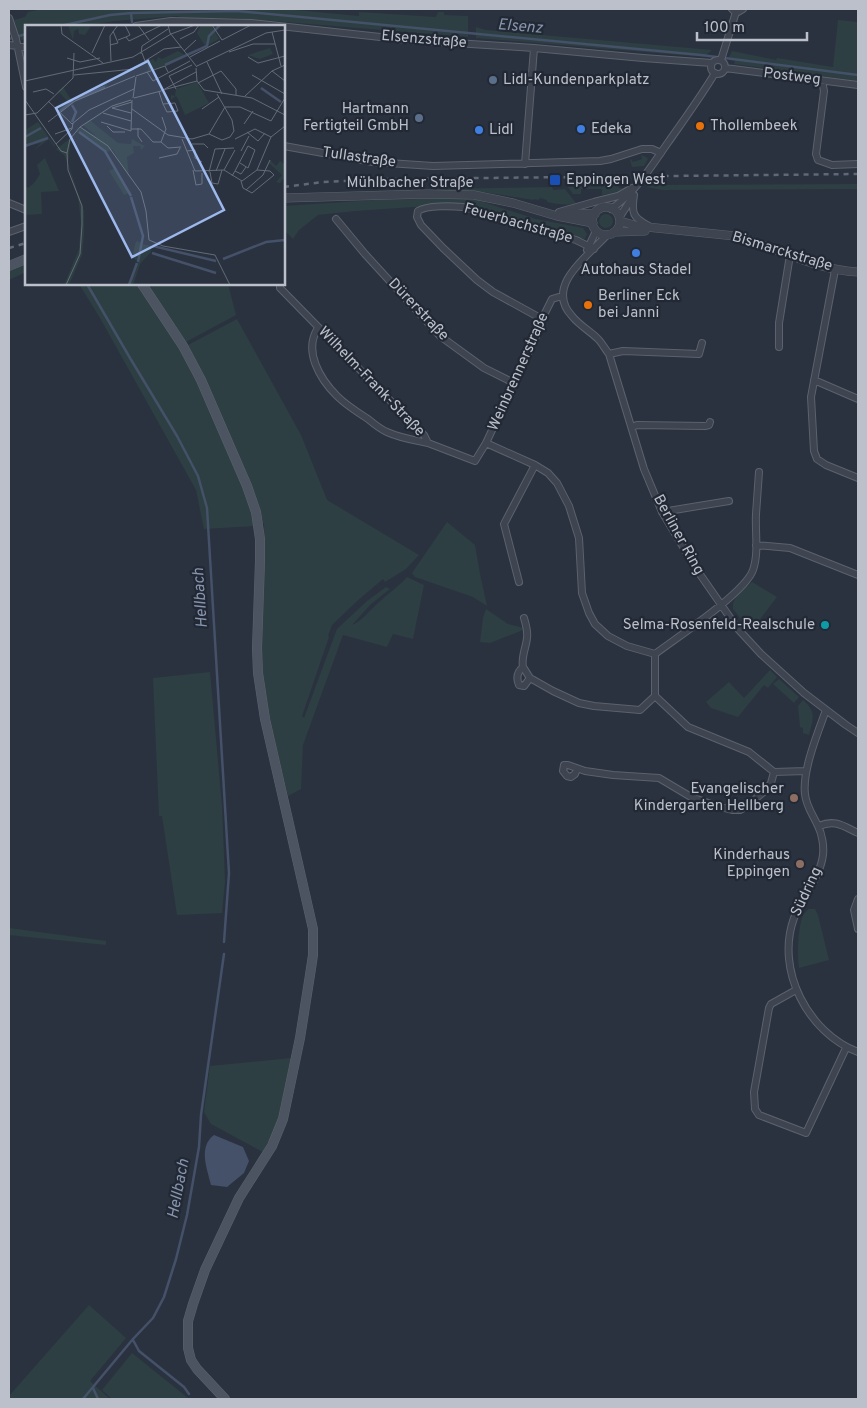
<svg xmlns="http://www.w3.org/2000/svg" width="867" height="1408" font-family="Overpass,sans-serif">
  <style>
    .green { fill: #2d3f42 }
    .water { fill: #445168 }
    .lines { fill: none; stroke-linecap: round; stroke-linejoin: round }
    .stream { stroke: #445168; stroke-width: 2.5 }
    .minor-casing { stroke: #5c626d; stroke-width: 8 }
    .tertiary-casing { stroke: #5c626d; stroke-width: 9 }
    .secondary-casing { stroke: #5c626d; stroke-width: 10 }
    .minor { stroke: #3e4450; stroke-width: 6 }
    .tertiary { stroke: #3e4450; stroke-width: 8 }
    .secondary { stroke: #4c5462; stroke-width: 9 }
    .rail { stroke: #606876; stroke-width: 2.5; stroke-dasharray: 5 5; stroke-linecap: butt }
    .service-dot { fill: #5c6f8a; stroke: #222935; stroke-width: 2 }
    .food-dot { fill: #e8710a; stroke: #222935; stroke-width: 2 }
    .shop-dot { fill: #3f7fe0; stroke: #222935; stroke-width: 2 }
    .transit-dot { fill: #1a4fb4; stroke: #222935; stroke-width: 2 }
    .culture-dot { fill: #0f9aa8; stroke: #222935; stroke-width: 2 }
    .education-dot { fill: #8d6e63; stroke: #222935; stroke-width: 2 }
    .labels { text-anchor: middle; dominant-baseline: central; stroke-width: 4.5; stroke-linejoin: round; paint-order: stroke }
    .street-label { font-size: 15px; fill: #bbc0ca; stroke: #222935 }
    .poi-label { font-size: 15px; fill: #bbc0ca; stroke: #222935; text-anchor: start }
    .water-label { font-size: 16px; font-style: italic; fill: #8695ad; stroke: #222935 }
    .inset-river { fill: none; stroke: #445168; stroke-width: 2.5 }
    .inset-road { fill: none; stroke: #646b77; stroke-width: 1 }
    .view { fill: #9db8ed; fill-opacity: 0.15; stroke: #9db8ed; stroke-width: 2.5 }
    .inset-edge { fill: none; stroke: #bbc0ca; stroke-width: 2.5 }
  </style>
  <rect width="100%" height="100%" fill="#2a3240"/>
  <path class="green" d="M43 9H285L359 16V12L436 17 438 12H444V15L468 16V37L235 18H184L177 16 115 21 80 26H26V39L21 40 14 20 25 17 28 12Z
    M838 20 858 22V81L734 64 735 61 728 59 732 51 776 60 777 58 833 67Z
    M476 27 486 30 712 50 704 57 478 38H476Z
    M641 155 646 157 648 159 644 166 632 167 630 160 631 159 633 162 642 159Z
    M858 184V189L662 190 647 187 648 185Z
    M618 186 619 188H621L622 189 616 192 602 195V189H581V194H573L568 187Z
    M552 187 553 190 565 189 576 203C565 206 557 204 547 202V200L540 198 539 200 534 199V200L483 192 437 190V189Z
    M457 198 477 200 536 219 583 228 587 234 585 239 578 238 509 217 457 204 355 211 318 215 299 230 293 239 284 230V206L375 200Z
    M599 221a7 7 0 1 1 14 0a7 7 0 1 1-14 0Z
    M26 262V272L9 280V270Z
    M79 284H138L209 390 188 345 237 319 301 435 327 500 419 555 406 569 385 582 383 579 356 602 332 625 328 636 329 637 302 716 304 718 337 629 367 601 386 587 390 589 371 604 352 625C362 621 369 611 377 604 387 594 397 588 407 577L424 585 413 639 393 634 387 647 343 635 303 745 301 789 288 796C278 752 263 707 262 661 260 615 265 569 264 523H255V526L204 529 196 490 100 318Z
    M147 284H228L236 315 186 342Z
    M447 522 475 545 480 574 487 606 473 597 415 577 412 573Z
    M752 582 777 597 751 631 733 609C731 598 744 589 752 582Z
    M486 609 508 624 524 628 523 630 490 643 480 642 483 618Z
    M770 670 777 677 768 688 764 685 738 717 711 708 706 702 729 682 744 698Z
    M210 672 222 806 225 881 222 913 177 915 162 816H159L153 678Z
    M779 679 799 697 794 703 773 684Z
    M803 700C817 712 813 719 809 735L803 733V728L800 727 798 706Z
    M809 909H815L818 915 829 960 799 968C797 955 798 927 803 915 804 914 808 909 809 909Z
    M9 928 106 941V945L9 935Z
    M292 1058 277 1125 263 1152 211 1124 204 1112 210 1066Z
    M89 1305 126 1338 90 1381 110 1399H9V1396Z
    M132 1353 188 1398 187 1399H112L102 1390Z"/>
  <path class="water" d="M214 1135 243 1147 249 1161 244 1173 227 1187 211 1185C207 1168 198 1147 214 1135Z"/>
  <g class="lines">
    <path class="stream" d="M131 13 132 22
      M60 26 110 15 131 13 237 11 701 55 858 75
      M9 39 26 34
      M87 284 130 358 177 436 198 476 207 508 229 873 224 942
      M133 1340 139 1351 184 1387 189 1394
      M93 1388 98 1399
      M83 1399 133 1339 153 1318 164 1297 176 1259 187 1215 199 1147 201 1115 224 954"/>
    <defs>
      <path id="minor" d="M732 9 734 11 738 12 743 9
        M9 18 16 39 26 87
        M136 26 171 21 251 23 408 40 534 48 643 58 712 63
        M9 45 26 47
        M711 67a7 7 0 1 1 14 0a7 7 0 1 1-14 0Z
        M721 60 736 12
        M725 68 858 85
        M822 81 824 91 816 154 818 160 832 165 858 164
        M284 146 373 162 433 166 600 161 611 159 642 149H652L661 153
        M525 164 534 48
        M634 195C631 213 633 218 649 226
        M9 203 26 210
        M611 209C636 192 650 168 667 144 683 121 700 98 715 73
        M559 212 594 202 618 196 632 188
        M619 218 632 198
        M336 219 365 254 440 336 484 368 514 383
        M9 232 26 226
        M607 235C588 256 544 286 572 316 579 325 590 331 598 339 602 343 605 349 609 354L644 469 662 512 697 570 738 629 761 654 804 693 846 725 858 733
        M587 250 596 231
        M835 270 811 397 814 451 817 459 826 465 858 478
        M280 284V288L424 435 428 443 475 461 486 443 539 330 542 319 552 299 562 296
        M542 319 493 292 477 280 443 248 421 225 417 217 418 211C427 205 452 206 463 207L576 240 594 249
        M318 328C303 351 320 379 337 396 346 405 357 412 368 419 374 424 380 429 387 432 400 438 414 440 428 443
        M779 347V323L790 255
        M609 354 623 351 699 354 702 343
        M814 380 858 399
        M632 427 637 425 705 426 709 425 710 422
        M486 443 535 465 548 473 557 483 569 506 579 538 582 593 589 613 595 624 608 636 627 646 655 654C676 638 745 593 753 570 759 553 755 532 756 514 757 500 758 486 759 472
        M662 512 729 501
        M756 545 790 548 858 575
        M519 582 504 524 535 465
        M655 654V696L688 727 749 752 774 772 806 771
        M523 667C521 657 526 648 527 638 528 631 526 625 524 618
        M530 678 524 686 519 685C516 678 517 672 523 667L530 678 553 691 579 703 594 706 640 710 655 696
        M826 710C818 732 802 771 805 794 806 806 813 815 818 826 822 834 824 846 823 855 820 878 802 897 794 918 775 970 808 1033 858 1052
        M577 769 575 774 571 777 567 776 563 771 564 765H568L585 771 613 775 659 778 691 797 717 806 732 810H740L748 805 766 790 771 783 774 772
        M819 826C835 819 843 826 858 833
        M858 899 854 910 858 929
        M796 990 771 1004 769 1008 754 1092 755 1109 759 1115 806 1133 846 1048"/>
      <path id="tertiary" d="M284 198 427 194 474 195 513 203 557 216 593 223
        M592 221a14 14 0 1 1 28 0a14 14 0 1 1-28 0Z
        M564 213 595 214
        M620 221 637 226 735 236C777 247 814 270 858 272
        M614 232 645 231"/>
      <path id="secondary" d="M9 266 26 259
        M142 284 183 346 201 380 247 486 256 512 260 539V561L257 648 258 673 265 719 313 929V955L310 975 300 1038 283 1119 272 1146 239 1198 205 1270 193 1304 188 1321V1348L191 1360 197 1369 225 1399"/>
    </defs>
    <use href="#minor" class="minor-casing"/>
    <use href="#tertiary" class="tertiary-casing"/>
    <use href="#secondary" class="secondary-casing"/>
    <use href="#minor" class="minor"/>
    <use href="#tertiary" class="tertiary"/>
    <use href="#secondary" class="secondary"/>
    <path class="rail" d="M284 187 323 182 388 179 858 174
      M9 248 26 243"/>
  </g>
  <g class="service-dot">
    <circle cx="493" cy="80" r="5"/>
    <circle cx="419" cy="118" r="5"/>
  </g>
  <g class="food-dot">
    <circle cx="700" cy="126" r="5"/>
    <circle cx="588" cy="305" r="5"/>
  </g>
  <g class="shop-dot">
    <circle cx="581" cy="129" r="5"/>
    <circle cx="479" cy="130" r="5"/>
    <circle cx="636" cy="253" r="5"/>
  </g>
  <rect class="transit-dot" x="549" y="174" width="12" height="12" rx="2.5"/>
  <circle class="culture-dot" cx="825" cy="625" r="5"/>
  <g class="education-dot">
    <circle cx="794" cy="798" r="5"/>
    <circle cx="800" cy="864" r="5"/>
  </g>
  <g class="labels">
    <g class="street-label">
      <text transform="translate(424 40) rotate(5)">Elsenzstraße</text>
      <text transform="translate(792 77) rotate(7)">Postweg</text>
      <text transform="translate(359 158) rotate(8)">Tullastraße</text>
      <text x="410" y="183">Mühlbacher Straße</text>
      <text transform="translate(518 224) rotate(16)">Feuerbachstraße</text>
      <text transform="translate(782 252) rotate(17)">Bismarckstraße</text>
      <text transform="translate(418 310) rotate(46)">Dürerstraße</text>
      <text transform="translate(519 372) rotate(-66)">Weinbrennerstraße</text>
      <text transform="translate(371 382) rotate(46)">Wilhelm-Frank-Straße</text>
      <text transform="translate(678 535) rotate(61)">Berliner Ring</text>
      <text transform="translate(807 892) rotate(-65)">Südring</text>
    </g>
    <g class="poi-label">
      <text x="503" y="80">Lidl-Kundenparkplatz</text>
      <text x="409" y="109" text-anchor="end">Hartmann<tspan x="409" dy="17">Fertigteil GmbH</tspan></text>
      <text x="710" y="126">Thollembeek</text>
      <text x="591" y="129">Edeka</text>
      <text x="489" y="130">Lidl</text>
      <text x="566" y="180">Eppingen West</text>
      <text x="636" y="270" text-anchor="middle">Autohaus Stadel</text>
      <text x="598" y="296">Berliner Eck<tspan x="598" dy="17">bei Janni</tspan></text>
      <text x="815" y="625" text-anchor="end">Selma-Rosenfeld-Realschule</text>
      <text x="784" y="789" text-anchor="end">Evangelischer<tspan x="784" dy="17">Kindergarten Hellberg</tspan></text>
      <text x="790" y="855" text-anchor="end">Kinderhaus<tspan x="790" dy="17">Eppingen</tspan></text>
    </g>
    <g class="water-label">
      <text transform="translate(520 27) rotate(5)">Elsenz</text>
      <text transform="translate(201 598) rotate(-94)">Hellbach</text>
      <text transform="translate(179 1189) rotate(-79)">Hellbach</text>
    </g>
  </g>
  <g transform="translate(25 25)">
    <rect width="260" height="260" fill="#2a3240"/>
    <path d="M43 0H65L66 1 60 10 54 9 53 4 49 6 48 15ZM176 0H186L194 14 164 30 161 29 180 21 172 8ZM245 23 248 29 235 34 223 30ZM153 26 160 30 141 40 111 50 123 45 122 36 128 34 131 37 133 32 137 34ZM172 57 184 78 160 90 153 74 151 71 146 75V70L150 71 151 64ZM82 59 83 62 34 84 42 76 33 66 38 62 47 76ZM105 76 90 80 66 96 93 118 106 119 107 114 120 121 116 125 115 121H108L109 128 102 132 104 152 87 124 81 128 52 107 46 112 55 103 71 111 58 100 90 79ZM13 97 30 121 29 122 24 114 8 126 16 118 0 121V105ZM46 113 43 138 59 186V209L57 230 44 260H39L54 224 56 197 53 172 40 131 31 124ZM20 133 34 166 16 167 17 189 0 190V160L3 163 10 157 15 149 12 140ZM245 135 251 141 255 136 260 139V152L255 158 251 157 257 150 244 138ZM90 143 104 168 99 170 84 146ZM111 216 117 218 115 224 118 219 126 221V227L115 239 108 260H102L113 237 107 232Z" fill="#2d3f42"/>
    <path class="inset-river" d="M140 40 182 21 184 11 195 0M236 63 256 77M51 74 80 62M47 80 51 87 47 97M35 86 48 76M54 107 80 126 106 171M0 112 16 103M0 121 23 113M106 172 118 211 113 237M128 221 191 236M127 228 191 248M198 234 241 217 260 215M104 260 112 238"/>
    <path class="inset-road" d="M36 0 37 9 78 38M100 0 105 10 101 12M113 0 124 15M143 0 145 8 172 42M187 0 197 15M247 7 256 41M155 14 169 7 174 0M93 15 101 12 104 16 137 0M197 15 226 0M85 20 93 18 88 6M159 26 171 15M204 27 228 19H250M67 28 80 0M117 28 120 36 139 24 156 22M116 29 117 21 143 4M165 32 195 16M223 32 233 38 260 31M42 33 55 37 75 33M86 36 85 11 93 0M182 37 197 69M172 41 241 8 260 5M171 43 172 56 179 65 227 73 260 90M247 46 260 56M122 47 128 56 165 36M49 50 109 44M227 50 260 69M111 51 140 41 143 47M0 56 108 32 146 9 170 0M173 58 196 46 211 64V70M151 64 144 51 167 40M138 65 172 56M8 67 21 64 29 69M134 67 138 79 150 78 153 86 142 87 138 79M220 71 247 46 260 40M108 73 111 52M109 73 136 66 171 47M0 75 36 126 42 128 45 114 55 102 83 121 116 167 121 186 124 215 138 221 190 230 205 260M23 76 47 99 64 85 109 64M200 82H215L246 96 260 73M87 83 107 77M87 83 106 88M107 84 143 110 167 114 184 109 200 82M177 84 194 72M78 88 106 96M0 90 12 88 48 53 49 28M23 97 50 76 110 51M76 97 106 106 107 75M219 99 228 86M82 101 88 107H100M55 102 87 81 106 75M113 103V111L117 117M106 104H116L128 117H136L141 104 137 92M222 107 233 116 240 108M30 109 47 103M184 109 197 115 205 112 209 106 207 95 192 69M157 114 170 146 199 145 217 156 232 145 246 112 260 101M210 114 230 104 246 112M136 117 143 123 156 122M31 119 47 104 48 98M167 119H179L183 123M162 126 170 125V133L177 137M216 126 224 111M134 133 152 129 155 123M168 145 171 160 177 159V148M199 145 210 125M191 146 200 124M210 146 223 121 230 125 223 143 215 138M184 147 190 124 209 123M185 147 187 158 193 159 197 145M207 151 210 146 216 149 221 142M216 156 218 163 227 168 249 150 245 146 232 145M221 165 238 150 245 135M41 260 55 229 57 200V181L43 145 42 128"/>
    <path class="view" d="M123 36 199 185 107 232 31 83Z"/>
    <rect width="260" height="260" class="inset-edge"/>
  </g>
  <rect width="867" height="1408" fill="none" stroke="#bbc0ca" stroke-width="20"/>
  <path d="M697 32v8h110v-8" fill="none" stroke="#bbc0ca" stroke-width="2.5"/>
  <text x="704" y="32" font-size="15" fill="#bbc0ca" stroke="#222935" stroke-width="4" paint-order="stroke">100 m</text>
</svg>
